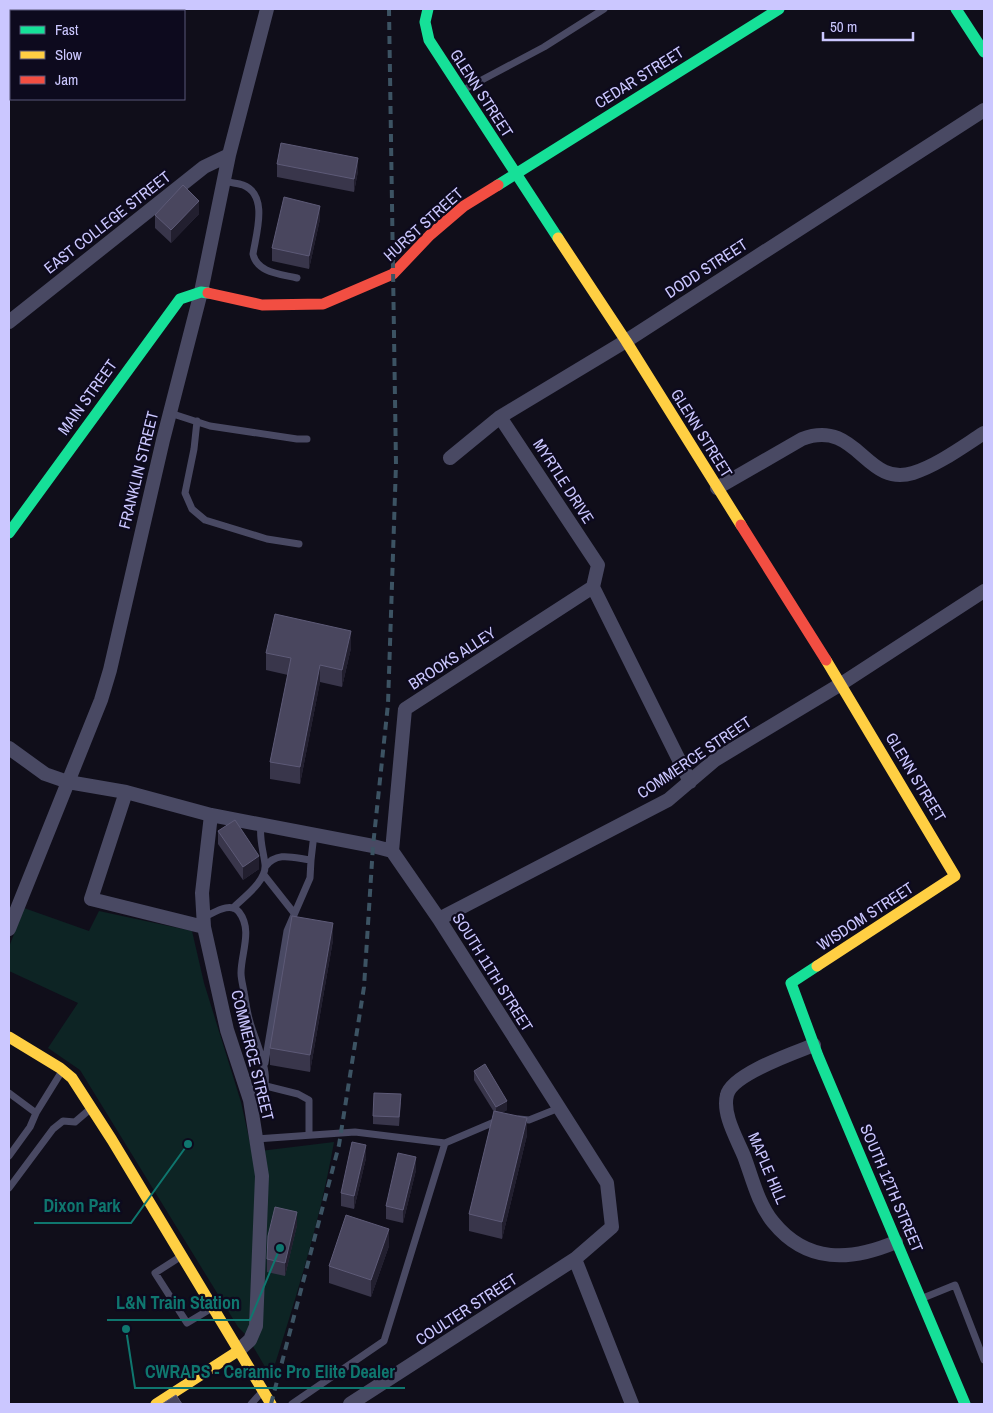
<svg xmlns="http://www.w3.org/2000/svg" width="993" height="1413" font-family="'Archivo Narrow',sans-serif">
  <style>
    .green { fill: #0d2424 }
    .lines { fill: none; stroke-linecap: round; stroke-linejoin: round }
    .lane { stroke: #494963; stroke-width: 7 }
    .street { stroke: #494963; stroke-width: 14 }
    .fast { stroke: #16e098; stroke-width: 11 }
    .slow { stroke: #ffcf43; stroke-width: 11 }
    .jam { stroke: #f24e42; stroke-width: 11 }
    .rail { stroke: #3c5363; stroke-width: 4; stroke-dasharray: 8 6; stroke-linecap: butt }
    .wall { fill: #39364b }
    .shaded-wall { fill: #221f2f }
    .building { fill: #49465e; stroke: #5d5a77 }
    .labels { text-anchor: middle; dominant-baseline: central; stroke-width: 4.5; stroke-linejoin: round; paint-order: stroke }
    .street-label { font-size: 16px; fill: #cbc7ff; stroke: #0d0a1e }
    .leader { fill: none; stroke: #0f766e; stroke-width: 2 }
    .callout-dot { fill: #0f766e; stroke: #0d0a1e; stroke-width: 2 }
    .callout-label { font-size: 18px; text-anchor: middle; font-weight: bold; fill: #0f766e; stroke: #0d0a1e; stroke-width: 4.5; stroke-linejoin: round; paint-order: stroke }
  </style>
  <rect width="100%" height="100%" fill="#100e1a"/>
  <path class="green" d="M24 908 89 931 99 911 192 931 204 983 241 1102 252 1152 334 1142C320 1222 295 1300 271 1377L247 1336 238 1327 80 1070 48 1048 78 1003 9 971V947Z"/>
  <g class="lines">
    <path class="lane" d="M9 56H11
      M463 90 544 47 604 9
      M224 181C230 183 238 183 243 185 269 195 256 234 253 254 257 273 281 274 297 278
      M170 413 210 426 297 439H307
      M197 421 194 449 185 493 192 509 205 520 267 539 299 544
      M266 866C277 851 294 858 311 860L314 834
      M264 875 294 913
      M233 908C244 897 267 881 265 864 263 849 259 839 261 824
      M204 917C214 913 230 901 239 912 253 930 241 953 241 973 241 979 243 986 244 992 246 1002 247 1013 250 1022 255 1042 282 1093 250 1100
      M265 1063 287 931 310 878 311 860
      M266 1086 298 1094 309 1100V1135
      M9 1093 36 1113 30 1127 9 1156
      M36 1113 62 1071
      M519 1119 529 1120 559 1108
      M256 1139 355 1132 445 1143
      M9 1188 53 1129 63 1121 75 1122 89 1110
      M180 1257 155 1273 187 1323 212 1308
      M923 1298 955 1285 984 1360
      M251 1404 261 1393
      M292 1404 384 1341 445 1143 499 1120"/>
    <path class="street" d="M9 322 204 167 229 155
      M450 458 500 417 626 341 984 110
      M717 488 802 439C858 418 865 488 913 473 938 465 962 447 984 433
      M593 587 690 782
      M9 748 45 774 68 782 126 792 211 815 373 846 392 851 439 919 607 1183 612 1227 575 1259 350 1404
      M126 792 91 899 204 927
      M211 815 202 893 204 927 227 1030 250 1100 262 1176 256 1326 250 1340 238 1351
      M392 851 405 709 593 587 598 565 500 417
      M439 919 668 800 715 760 841 684 984 591
      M9 929 101 700 110 670 163 440 201 292 229 155 267 9
      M814 1045C794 1053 732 1074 727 1095 722 1114 737 1139 744 1156 752 1177 758 1204 773 1222 807 1264 851 1261 896 1242
      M575 1259 632 1404"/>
    <path class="fast" d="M428 9 425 22 429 40 558 238
      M956 9 984 52
      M498 185 779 9
      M9 533 180 299 201 292 208 293
      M817 966 791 983 818 1056 965 1404"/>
    <path class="slow" d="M558 238 626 341 741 525
      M817 966 955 876 826 660
      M9 1037 60 1068 72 1078 112 1140 271 1404
      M156 1404 238 1351"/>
    <path class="jam" d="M208 293 262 305 323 304 393 274 430 235 464 206 498 185
      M741 525 826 660"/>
    <path class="rail" d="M271 1404 339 1145 364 987 373 846 388 704 396 464 389 9"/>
  </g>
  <path class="wall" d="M277 164 358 171 354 192 277 177Z
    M199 214 171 243 155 228V215Z
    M320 219 309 269 272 261V248Z
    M351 648 342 687 320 682 300 784 270 779V762L288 675 266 670V653Z
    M218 831 259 869 243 880 218 844Z
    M333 940 310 1072 270 1065V1048Z
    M474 1071 507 1110 501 1113 527 1135 502 1239 469 1231V1214L494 1112 474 1080Z
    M401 1102 399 1126 373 1124V1116Z
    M366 1158 354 1209 341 1206V1193Z
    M416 1170 403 1223 386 1219V1206Z
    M297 1225 285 1276 267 1272V1259Z
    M389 1246 371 1297 329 1283V1266Z"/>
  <path class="shaded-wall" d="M358 158V171L354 192V179Z
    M199 201V214L171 243V230Z
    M320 206V219L309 269V256Z
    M351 631V648L342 687V670Z
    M320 665V682L300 784V767Z
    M259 856V869L243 880V867Z
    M333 923V940L310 1072V1055Z
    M507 1101V1110L496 1116V1107Z
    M527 1118V1135L502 1239V1222Z
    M366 1145V1158L354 1209V1196Z
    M416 1157V1170L403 1223V1210Z
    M297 1212V1225L285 1276V1263Z
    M389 1229V1246L371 1297V1280Z"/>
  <path class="building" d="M281 143 358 158 354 179 277 164Z
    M183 185 199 201 171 230 155 215Z
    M284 197 320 206 309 256 272 248Z
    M275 614 351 631 342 670 320 665 300 767 270 762 291 658 266 653Z
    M235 820 259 856 243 867 218 831Z
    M292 916 333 923 310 1055 270 1048Z
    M485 1064 507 1101 496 1107 474 1071Z
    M374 1093 401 1094 399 1117 373 1116Z
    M494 1111 527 1118 502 1222 469 1214Z
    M352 1142 366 1145 354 1196 341 1193Z
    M398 1153 416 1157 403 1210 386 1206Z
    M275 1207 297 1212 285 1263 267 1259 268 1236Z
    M346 1215 389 1229 371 1280 329 1266Z
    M176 1395 182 1404H162Z"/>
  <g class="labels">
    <g class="street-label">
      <text transform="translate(639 77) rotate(-32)">CEDAR STREET</text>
      <text transform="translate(482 93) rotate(57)">GLENN STREET</text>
      <text transform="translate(107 222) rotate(-38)">EAST COLLEGE STREET</text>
      <text transform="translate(423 224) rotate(-42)">HURST STREET</text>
      <text transform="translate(706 268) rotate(-33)">DODD STREET</text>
      <text transform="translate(87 397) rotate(-54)">MAIN STREET</text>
      <text transform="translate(702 433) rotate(58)">GLENN STREET</text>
      <text transform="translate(138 470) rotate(-76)">FRANKLIN STREET</text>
      <text transform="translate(564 481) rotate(57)">MYRTLE DRIVE</text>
      <text transform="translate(452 658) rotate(-33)">BROOKS ALLEY</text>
      <text transform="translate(694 757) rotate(-34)">COMMERCE STREET</text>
      <text transform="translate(916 777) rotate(59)">GLENN STREET</text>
      <text transform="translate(865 916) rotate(-33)">WISDOM STREET</text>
      <text transform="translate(493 972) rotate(58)">SOUTH 11TH STREET</text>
      <text transform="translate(253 1055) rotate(76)">COMMERCE STREET</text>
      <text transform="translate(768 1168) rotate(67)">MAPLE HILL</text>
      <text transform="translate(892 1188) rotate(67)">SOUTH 12TH STREET</text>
      <text transform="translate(466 1309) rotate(-33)">COULTER STREET</text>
    </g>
  </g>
  <path class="leader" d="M188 1144L131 1223H34M280 1248L250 1320H107M126 1329L135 1388H405"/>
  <g class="callout-dot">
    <circle cx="188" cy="1144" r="5"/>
    <circle cx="280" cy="1248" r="5"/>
    <circle cx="126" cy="1329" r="5"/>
  </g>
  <g class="callout-label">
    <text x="82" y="1212">Dixon Park</text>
    <text x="178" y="1309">L&amp;N Train Station</text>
    <text x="270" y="1378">CWRAPS - Ceramic Pro Elite Dealer</text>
  </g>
  <rect width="993" height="1413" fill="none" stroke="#cbc7ff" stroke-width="20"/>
  <rect x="10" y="10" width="175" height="90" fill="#0d0a1e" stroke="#595678"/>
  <rect x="20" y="26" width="25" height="8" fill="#16e098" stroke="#595678"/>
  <text x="55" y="35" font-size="15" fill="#cbc7ff">Fast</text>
  <rect x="20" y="51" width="25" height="8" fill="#ffcf43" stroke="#595678"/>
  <text x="55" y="60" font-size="15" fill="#cbc7ff">Slow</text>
  <rect x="20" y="76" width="25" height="8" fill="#f24e42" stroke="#595678"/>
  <text x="55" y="85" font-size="15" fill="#cbc7ff">Jam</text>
  <path d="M823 32v8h90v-8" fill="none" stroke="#cbc7ff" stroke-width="2.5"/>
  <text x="830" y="32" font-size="15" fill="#cbc7ff" stroke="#0d0a1e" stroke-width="4" paint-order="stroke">50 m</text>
</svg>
